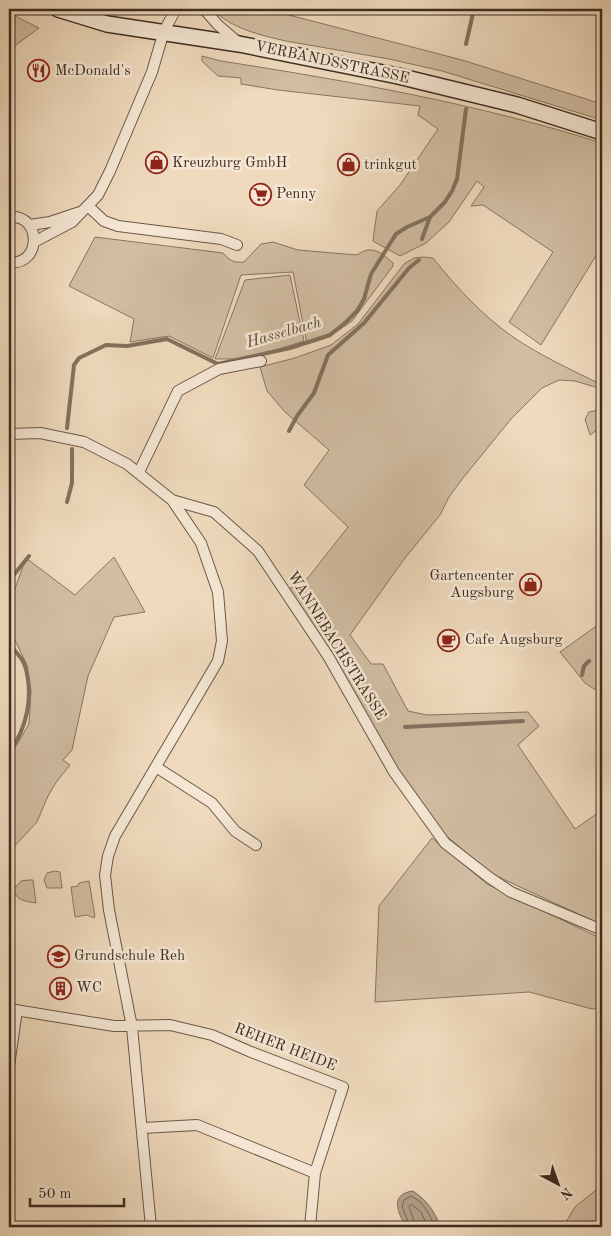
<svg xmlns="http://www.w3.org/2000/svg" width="611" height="1236" font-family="'Old Standard TT',serif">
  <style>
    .green { fill: #d1bda2; stroke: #877561 }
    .water { fill: #b29f88; stroke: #83715e }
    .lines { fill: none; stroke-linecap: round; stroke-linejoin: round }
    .shore { stroke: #786654; stroke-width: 1 }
    .stream { stroke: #83715e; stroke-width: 4 }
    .street-casing { stroke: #6a5847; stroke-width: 12 }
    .secondary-casing { stroke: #3d2d20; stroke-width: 18 }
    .street { stroke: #f5e7d4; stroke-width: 10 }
    .secondary { stroke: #f5e7d4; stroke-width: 15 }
    .labels { text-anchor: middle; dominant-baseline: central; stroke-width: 5; stroke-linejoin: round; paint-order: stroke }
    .street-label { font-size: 15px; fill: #3d2d20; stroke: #f5e7d4 }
    .poi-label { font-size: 15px; fill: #3d2d20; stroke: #f5e7d4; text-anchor: start }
    .water-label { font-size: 16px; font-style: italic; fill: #5a4a3a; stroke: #f5e7d4 }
  </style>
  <rect width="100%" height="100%" fill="#efdabd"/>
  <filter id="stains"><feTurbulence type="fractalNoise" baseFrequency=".004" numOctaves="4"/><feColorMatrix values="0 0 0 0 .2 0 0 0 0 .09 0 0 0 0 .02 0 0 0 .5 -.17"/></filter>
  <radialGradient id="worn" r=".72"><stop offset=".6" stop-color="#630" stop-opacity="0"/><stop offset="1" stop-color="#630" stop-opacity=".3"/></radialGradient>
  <path class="green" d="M213 9H266L462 60 602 104V120L442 71 389 59 286 41C261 35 231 29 213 9Z
    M9 13 39 28 9 50Z
    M202 56 221 61C350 81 478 104 602 143V246L541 345 509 322 553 252 483 205 471 206 484 187 477 181 449 222 426 243 400 256 373 241 377 211 400 185 438 129 418 115 420 106 278 90 241 84V78L218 76 202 61Z
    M95 237 223 253C230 261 234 263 244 262L261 244 273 242 298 250 357 255C372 244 382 253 393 263V266L352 321 329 337 307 344 293 272 241 275 213 358 169 336 130 342 134 319 69 286Z
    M423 257 433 258C456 287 483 316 513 337 541 356 572 370 602 385V389L575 381 559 380 542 388 511 419 463 478 449 497 440 515 405 558 350 635 371 664H383L408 711 427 715 528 712 539 726 518 745 575 829 602 810V925L492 874 438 829 396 771 287 590 307 579 348 527 304 485 329 450 285 412 267 391 260 367 295 358 331 345 358 324 404 264 414 258Z
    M290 275 304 341 272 351 238 359H215L245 280Z
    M599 410H602V426L590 435 585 419 589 412Z
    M114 557 145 612 114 617 88 676 72 750 63 760 70 765 57 781 48 796 37 822 9 852V758L29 724 31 691 27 665 13 636 9 605 26 558 75 595Z
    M602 622V694L585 683 560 652Z
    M432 838 487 884 602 939V1008L592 1009 529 992 375 1002 379 906Z
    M55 871 60 872 62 888H47L44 880 47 873Z
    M29 880H33L36 903C26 901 15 901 14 889L21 881Z
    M89 881 95 916 94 918 87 915 75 917 71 887 78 886 79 883Z
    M602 1185V1227H563L575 1207Z"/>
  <path class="water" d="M413 1191C429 1202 433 1210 441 1227H406C398 1213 389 1194 413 1191Z"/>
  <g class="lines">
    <path class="shore" d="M410 1227 402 1206 404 1200 411 1196C425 1203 429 1214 435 1227
      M416 1227 409 1207 411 1204 421 1212 428 1227"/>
    <path class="stream" d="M466 44 474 9
      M422 239 430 217
      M67 428 74 365 79 358 106 345 127 346 167 339 218 364 290 348 330 335 346 322 357 311 364 299 371 274 396 234 407 227 430 217 445 202 452 191 457 179 466 109
      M289 431 297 416 314 393 328 355 364 323 409 268 419 260
      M67 502 72 483V449
      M9 581 29 556
      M9 644C14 650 23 658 25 666 34 696 27 728 9 753
      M582 675 584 666 589 661
      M405 727 523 721"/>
    <defs>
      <path id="street" d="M204 9 218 25 239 43
        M88 206 104 221 118 226 221 239 237 245
        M9 217C43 214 41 267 9 262
        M30 225 50 222 80 212
        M34 242 72 222 98 195 110 171 152 72 164 31 176 9
        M9 434 40 433 84 442 127 464 172 500 214 512 258 551 328 656 394 772 445 843 490 878 511 892 602 930
        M139 472 178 391 219 369 261 361
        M156 767 212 803 235 831 256 845
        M9 1009 114 1026 170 1025 212 1035 251 1052 343 1087 315 1173 310 1227
        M9 1066 17 1010
        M143 1128 197 1125 315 1173
        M151 1227 132 1027 109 910 105 875 108 856 115 836 218 661 222 641 218 592 201 543 172 500"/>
      <path id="secondary" d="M58 9 107 24 239 44 398 76 517 105 602 132"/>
    </defs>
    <use href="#street" class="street-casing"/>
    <use href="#secondary" class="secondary-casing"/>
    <use href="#street" class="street"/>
    <use href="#secondary" class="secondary"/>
  </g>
  <defs>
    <symbol id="restaurant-ring" viewBox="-11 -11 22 22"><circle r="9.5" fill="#f5e7d4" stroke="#8f2418" stroke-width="1.5"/><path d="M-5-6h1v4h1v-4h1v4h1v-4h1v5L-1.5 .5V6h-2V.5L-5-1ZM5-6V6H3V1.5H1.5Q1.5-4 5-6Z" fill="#8f2418"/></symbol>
    <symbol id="shop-ring" viewBox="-11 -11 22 22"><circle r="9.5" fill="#f5e7d4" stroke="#8f2418" stroke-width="1.5"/><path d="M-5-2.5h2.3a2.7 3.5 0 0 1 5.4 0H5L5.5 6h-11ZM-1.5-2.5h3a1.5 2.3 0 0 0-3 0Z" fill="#8f2418"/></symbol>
    <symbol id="supermarket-ring" viewBox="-11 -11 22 22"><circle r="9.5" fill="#f5e7d4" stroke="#8f2418" stroke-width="1.5"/><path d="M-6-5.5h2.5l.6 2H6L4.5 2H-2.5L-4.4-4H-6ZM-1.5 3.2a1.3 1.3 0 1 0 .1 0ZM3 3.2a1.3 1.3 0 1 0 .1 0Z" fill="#8f2418"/></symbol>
    <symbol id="cafe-ring" viewBox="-11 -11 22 22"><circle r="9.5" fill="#f5e7d4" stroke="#8f2418" stroke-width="1.5"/><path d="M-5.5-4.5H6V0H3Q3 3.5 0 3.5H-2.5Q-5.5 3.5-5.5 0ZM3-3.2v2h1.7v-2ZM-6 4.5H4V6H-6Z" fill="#8f2418"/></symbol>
    <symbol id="school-ring" viewBox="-11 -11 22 22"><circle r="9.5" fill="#f5e7d4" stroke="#8f2418" stroke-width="1.5"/><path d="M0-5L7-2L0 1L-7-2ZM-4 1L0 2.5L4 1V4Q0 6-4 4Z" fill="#8f2418"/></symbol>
    <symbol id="building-ring" viewBox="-11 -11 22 22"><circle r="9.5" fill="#f5e7d4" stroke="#8f2418" stroke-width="1.5"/><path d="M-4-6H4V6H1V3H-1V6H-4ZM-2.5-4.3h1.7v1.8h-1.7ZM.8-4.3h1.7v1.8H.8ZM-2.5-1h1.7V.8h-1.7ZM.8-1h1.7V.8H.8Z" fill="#8f2418"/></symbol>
  </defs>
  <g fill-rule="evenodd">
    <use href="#restaurant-ring" x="26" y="58" width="25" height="25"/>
    <use href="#shop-ring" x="144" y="150" width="25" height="25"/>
    <use href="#shop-ring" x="336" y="152" width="25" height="25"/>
    <use href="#supermarket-ring" x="248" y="182" width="25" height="25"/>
    <use href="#shop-ring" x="518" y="572" width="25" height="25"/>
    <use href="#cafe-ring" x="436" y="628" width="25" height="25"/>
    <use href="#school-ring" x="46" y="944" width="25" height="25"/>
    <use href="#building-ring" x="48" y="976" width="25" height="25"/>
  </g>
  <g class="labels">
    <g class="street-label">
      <text transform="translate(332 63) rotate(12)">VERBANDSSTRASSE</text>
      <text transform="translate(336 646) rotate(58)">WANNEBACHSTRASSE</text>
      <text transform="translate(285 1048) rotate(21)">REHER HEIDE</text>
    </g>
    <g class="poi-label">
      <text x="55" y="71">McDonald's</text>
      <text x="172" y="163">Kreuzburg GmbH</text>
      <text x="364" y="165">trinkgut</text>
      <text x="276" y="194">Penny</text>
      <text x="514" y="576" text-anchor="end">Gartencenter<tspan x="514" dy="17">Augsburg</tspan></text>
      <text x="465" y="640">Cafe Augsburg</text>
      <text x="74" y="956">Grundschule Reh</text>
      <text x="76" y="988">WC</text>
    </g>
    <g class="water-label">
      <text transform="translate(284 333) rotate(-16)">Hasselbach</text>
    </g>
  </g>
  <rect width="611" height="1236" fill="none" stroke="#efdabd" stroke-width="30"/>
  <rect x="10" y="10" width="591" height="1216" fill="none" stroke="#3d2d20" stroke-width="2.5"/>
  <rect x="15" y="15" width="581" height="1206" fill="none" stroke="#3d2d20"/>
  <g transform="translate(558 1184) rotate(139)" stroke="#f5e7d4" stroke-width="4" paint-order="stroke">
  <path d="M0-4L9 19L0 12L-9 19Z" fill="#3d2d20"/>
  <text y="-8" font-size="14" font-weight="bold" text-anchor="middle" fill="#3d2d20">N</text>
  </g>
  <path d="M30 1198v8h94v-8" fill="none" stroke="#3d2d20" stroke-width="2.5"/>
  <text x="38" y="1198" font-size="15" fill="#3d2d20" stroke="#f5e7d4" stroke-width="4" paint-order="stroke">50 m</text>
  <rect width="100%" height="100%" filter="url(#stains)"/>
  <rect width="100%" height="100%" fill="url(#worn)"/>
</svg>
